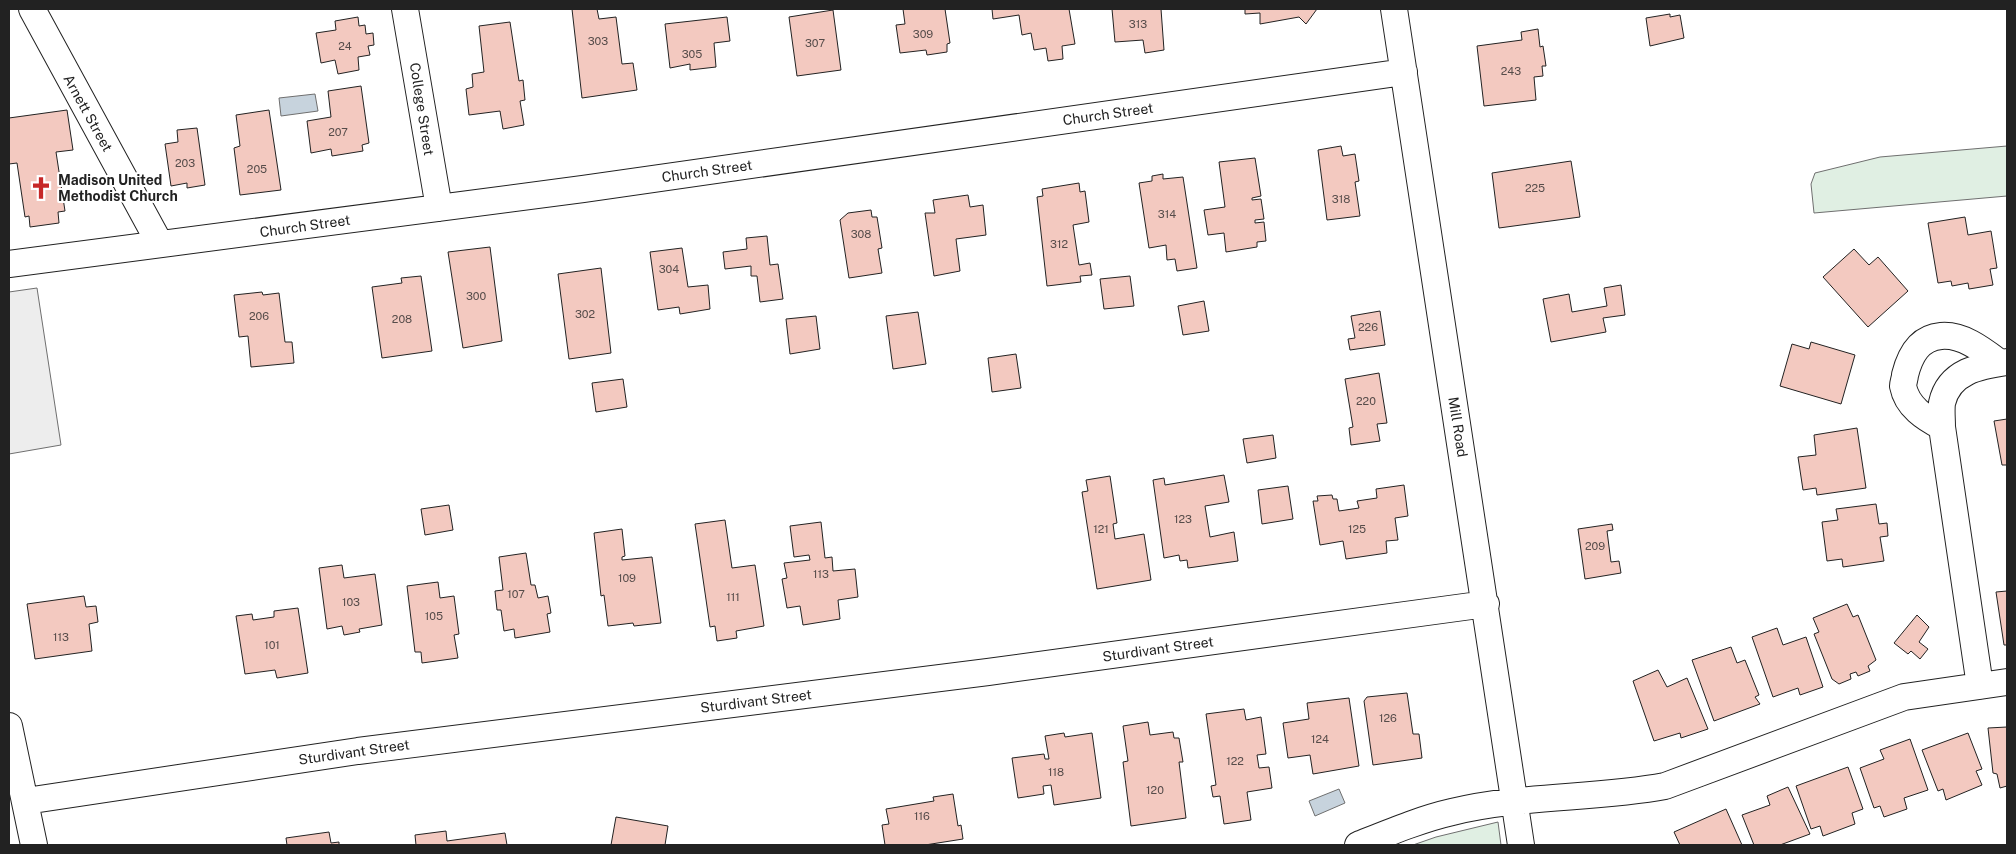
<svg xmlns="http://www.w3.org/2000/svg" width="2016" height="854" font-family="'Public Sans',sans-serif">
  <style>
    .green { fill: #e0efe3; stroke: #6f6f6f }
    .parking { fill: #ededed; stroke: #6f6f6f }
    .water { fill: #c7d3dd; stroke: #6f6f6f }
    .building { fill: #f3c9c0; stroke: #222 }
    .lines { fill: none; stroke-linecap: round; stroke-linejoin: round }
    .minor-casing { stroke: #222; stroke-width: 28 }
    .minor { stroke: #fff; stroke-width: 26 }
    .labels { text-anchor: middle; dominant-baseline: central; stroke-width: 4; stroke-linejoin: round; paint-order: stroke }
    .number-label { font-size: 11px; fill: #564c4a }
    .street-label { font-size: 14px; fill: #222; stroke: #fff }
    .poi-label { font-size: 14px; font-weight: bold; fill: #222; stroke: #fff; text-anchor: start }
  </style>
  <rect width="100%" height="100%" fill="#fff"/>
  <path class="green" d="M2007 146V196L1814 213 1811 184 1815 173 1880 157Z
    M1498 822 1501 845H1413L1436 837Z"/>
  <path class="parking" d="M37 288 61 445 9 454V292Z"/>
  <path class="water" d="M315 94 318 111 281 116 279 98Z
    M1339 789 1345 803 1315 816 1309 801Z"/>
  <path class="building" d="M572 9H597L599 19 616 17 622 64 633 63 637 90 582 98Z
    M903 9H945L950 43 947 44V52L927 55 926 50 900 53 896 25 905 24Z
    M992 9H1069L1075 44 1062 46 1063 59 1048 61 1046 48 1034 50 1031 33 1022 35 1019 15 993 19Z
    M1112 9H1161L1164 50 1145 53 1143 40 1115 42Z
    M1245 9H1317L1306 24 1299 17 1260 24V13L1245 14Z
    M833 10 841 70 797 76 789 17Z
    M1670 14V17L1680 15 1684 38 1650 46 1646 18Z
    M358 17 359 26 365 25 366 34 373 33 374 45 368 46 370 55 358 57 359 70 338 74 335 60 321 63 316 33 336 30 335 21Z
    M727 17 730 41 714 43 716 67 690 70V64L670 68 665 24Z
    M510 22 519 81 523 80 525 100 520 101 524 125 503 129 500 111 469 115 466 89 473 87 472 74 484 72 479 26Z
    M1538 29 1540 47 1543 46 1546 66H1542L1543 76 1534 77 1536 100 1484 106 1477 46 1522 40 1521 32Z
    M361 86 369 143 362 145 363 151 332 156 331 149 311 153 307 121 331 117 328 91Z
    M67 110 73 150 56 152 65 211 58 212 59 223 30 227 29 216 25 217 17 163 9 164V118Z
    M269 110 281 190 240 195 234 148 240 146 236 115Z
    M197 128 205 185 187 188V183L171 186 165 144 178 142 177 130Z
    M1341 146 1343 156 1355 154 1359 181 1355 182 1360 216 1327 220 1318 150Z
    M1255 158 1261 196 1252 198V200L1261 199 1264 219 1255 220V223L1264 222 1266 241 1257 242V247L1226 252 1224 233 1208 235 1204 210 1225 207 1219 162Z
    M1571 161 1580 217 1499 228 1492 173Z
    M1163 174V179L1183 177 1197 268 1177 271 1175 259 1167 260 1166 245 1149 248 1139 183 1152 181V176Z
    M1079 183 1080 192 1085 191 1089 222 1073 225 1079 265 1090 263 1092 275 1080 276 1081 282 1047 286 1037 197 1043 196 1042 189Z
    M968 195 970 207 983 205 986 235 956 239 960 271 934 276 925 213H935L933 200Z
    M871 210 872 217H877L882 248 878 249 882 273 849 278 840 220 848 213Z
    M1965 217 1968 235 1991 231 1997 268 1990 269 1993 285 1969 289 1968 283 1952 286 1951 281 1938 283 1928 223Z
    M767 236 770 265 778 264 783 299 760 302 757 276H751V266L725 269 723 252 747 249 746 238Z
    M490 247 502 341 463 348 448 252Z
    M682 248 688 287 708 285 710 309 680 314 679 307 658 310 650 252Z
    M1854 249 1869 265 1878 257 1908 291 1868 327 1823 277Z
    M601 268 611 353 569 359 558 274Z
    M421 276 432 351 382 358 372 287 402 283 401 278Z
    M1130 276 1134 306 1104 309 1100 279Z
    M1621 285 1625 315 1603 318 1606 332 1551 342 1543 299 1569 294 1572 312 1607 306 1604 288Z
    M262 292 263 295 279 293 285 342H292L294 363 251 367 248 336 239 337 234 295Z
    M1204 301 1209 331 1183 335 1178 306Z
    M1380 311 1385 345 1350 350 1348 339 1355 338 1351 316Z
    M918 312 926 364 893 369 886 316Z
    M816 316 820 349 790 354 786 319Z
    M1811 342 1855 355 1841 404 1780 386 1792 344 1809 349Z
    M1016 354 1021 388 992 392 988 358Z
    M1379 373 1387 423 1377 424 1380 441 1351 445 1349 428 1353 427 1345 379Z
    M623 379 627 407 596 412 592 383Z
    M2007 419V465H2002L1994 421Z
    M1857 428 1866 488 1817 495 1816 488 1803 490 1798 457 1816 455 1814 435Z
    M1273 435 1276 458 1247 463 1243 439Z
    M1224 475 1229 502 1205 506 1210 537 1234 532 1238 561 1188 568 1187 560 1180 561 1179 555 1164 558 1153 480 1164 478 1165 485Z
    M1110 476 1117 523 1113 524 1115 539 1144 534 1151 580 1097 589 1082 492 1088 491 1086 480Z
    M1404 485 1408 516 1395 518 1398 540 1386 541 1387 553 1346 559 1343 541 1320 545 1313 501H1318L1317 496 1332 495 1333 499H1337L1339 511 1359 508 1357 501 1377 498 1376 489Z
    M1288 486 1293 519 1262 524 1258 490Z
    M1876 504 1879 524 1887 523 1888 536 1880 537 1884 561 1843 567 1842 559 1827 561 1822 522 1838 520 1836 509Z
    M449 505 453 530 425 535 421 509Z
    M725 520 732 568 755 565 764 626 736 631 737 638 717 641 715 626 710 627 695 524Z
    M821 522 825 558 832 557 833 571 855 569 858 597 838 600 840 619 803 625 800 606 787 608 782 579 787 578 784 563 810 560 809 555 794 557 790 526Z
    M1612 524 1613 530 1607 531 1611 562 1619 561 1621 573 1585 579 1578 529Z
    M622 529 625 556 622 557V560L652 557 661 623 634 626 633 623 608 626 604 595 601 596 594 533Z
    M526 553 531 585H535L538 598 548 596 551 613 547 614 550 632 515 638 514 629 504 631 501 610H497L495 591 503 590 499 557Z
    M342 565 344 578 375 574 382 625 359 629 360 632 344 635 342 626 327 629 319 568Z
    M438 582 440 598 454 596 459 634 454 635 458 658 422 663 421 652H415L407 586Z
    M2007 591V645H2004L1996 592Z
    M84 596 86 607 96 606 98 622 89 624 92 651 35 659 27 604Z
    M1847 604 1853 617 1858 615 1876 660 1868 666 1870 671 1858 676 1856 672 1850 674 1851 679 1839 684 1832 679 1814 634 1819 632 1813 618Z
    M298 608 308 673 277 678 275 670 245 674 236 616 252 614 253 620 274 617V611Z
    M1917 615 1929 627 1919 642 1928 649 1920 659 1911 651 1908 654 1894 643Z
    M1777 628 1783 645 1806 637 1823 687 1800 695 1798 688 1773 697 1752 637Z
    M1731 647 1737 663 1745 660 1759 695 1755 697 1760 704 1714 721 1692 660Z
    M1658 670 1667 687 1687 678 1708 729 1681 738 1680 733 1654 741 1633 681Z
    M1407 693 1413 734H1419L1422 758 1373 765 1364 701 1367 697Z
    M1349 698 1359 766 1313 774 1310 755 1288 758 1283 723 1309 719 1307 703Z
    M1244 709 1246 720 1261 717 1266 754 1257 755 1259 768 1269 767 1272 788 1247 792 1251 820 1224 824 1220 796 1213 797 1211 786 1216 785 1206 714Z
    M1148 722 1150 735 1173 732 1174 738H1179L1183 762H1179L1186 818 1131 826 1123 762 1128 761 1123 726Z
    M2007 727V786L2000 788 1997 774 1993 773 1988 728Z
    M1064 733 1065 737 1092 733 1101 798 1054 805 1051 785 1043 786 1044 794 1018 798 1012 758 1044 754 1045 759H1049L1045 736Z
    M1968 733 1982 769 1976 771 1982 785 1946 800 1943 789 1938 791 1922 750Z
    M1910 739 1928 790 1904 798 1907 809 1884 817 1880 806 1874 808 1860 768 1884 759 1880 750Z
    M1848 767 1863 809 1852 813 1855 824 1823 836 1820 826 1811 829 1796 786Z
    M1788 787 1810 834 1780 845H1754L1742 815 1770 805 1767 796Z
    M953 794 958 826 961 825 963 839 925 845H885L882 825 889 824 886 809 934 801 933 797Z
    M1726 809 1742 845H1680L1674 832Z
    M616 817 668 826 665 845H611Z
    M446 831 447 841 505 833 507 845H416L415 835Z
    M329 832 331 843 339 842V845H287L286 838Z"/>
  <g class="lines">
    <defs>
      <path id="minor" d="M32 9 160 244
        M405 9 439 208
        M1394 9 1521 845
        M9 264 583 189 1404 72
        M1942 427C1925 418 1907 407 1903 386 1903 383 1905 378 1905 375 1910 355 1919 338 1941 336 1963 334 1984 351 2000 363
        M1980 686 1942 427C1942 419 1941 410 1942 403 1949 371 1980 366 2007 362
        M9 726 34 845
        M26 801 358 751 988 672 1486 604
        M1358 845C1388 833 1421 819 1452 812 1522 795 1595 799 1665 786L1904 697 2007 682"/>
    </defs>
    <use href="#minor" class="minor-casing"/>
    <use href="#minor" class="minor"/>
  </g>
  <defs>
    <symbol id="church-bare" viewBox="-9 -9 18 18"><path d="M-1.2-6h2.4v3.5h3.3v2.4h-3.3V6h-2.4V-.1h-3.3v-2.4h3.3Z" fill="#c62828" stroke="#fff" stroke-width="2.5" paint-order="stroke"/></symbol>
  </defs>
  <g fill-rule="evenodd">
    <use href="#church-bare" x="25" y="172" width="32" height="32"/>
  </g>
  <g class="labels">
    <g class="number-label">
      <text x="1138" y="24">313</text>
      <text x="923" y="34">309</text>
      <text x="598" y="41">303</text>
      <text x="815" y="43">307</text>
      <text x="345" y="46">24</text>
      <text x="692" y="54">305</text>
      <text x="1511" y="71">243</text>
      <text x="338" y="132">207</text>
      <text x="185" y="163">203</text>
      <text x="257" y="169">205</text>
      <text x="1535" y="188">225</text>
      <text x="1341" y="199">318</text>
      <text x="1167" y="214">314</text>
      <text x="861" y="234">308</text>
      <text x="1059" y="244">312</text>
      <text x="669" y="269">304</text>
      <text x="476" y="296">300</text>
      <text x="585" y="314">302</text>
      <text x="259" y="316">206</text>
      <text x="402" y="319">208</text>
      <text x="1368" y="327">226</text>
      <text x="1366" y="401">220</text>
      <text x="1183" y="519">123</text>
      <text x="1101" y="529">121</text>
      <text x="1357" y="529">125</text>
      <text x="1595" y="546">209</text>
      <text x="821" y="574">113</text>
      <text x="627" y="578">109</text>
      <text x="516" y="594">107</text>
      <text x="733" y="597">111</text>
      <text x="351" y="602">103</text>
      <text x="434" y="616">105</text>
      <text x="61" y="637">113</text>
      <text x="272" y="645">101</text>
      <text x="1388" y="718">126</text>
      <text x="1320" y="739">124</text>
      <text x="1235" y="761">122</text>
      <text x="1056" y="772">118</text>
      <text x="1155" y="790">120</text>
      <text x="922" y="816">116</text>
    </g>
    <g class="street-label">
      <text transform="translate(422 109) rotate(81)">College Street</text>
      <text transform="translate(88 113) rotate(61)">Arnett Street</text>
      <text transform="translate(1108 114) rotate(-8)">Church Street</text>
      <text transform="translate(707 171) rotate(-8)">Church Street</text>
      <text transform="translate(305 226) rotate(-8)">Church Street</text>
      <text transform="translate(1458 427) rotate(81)">Mill Road</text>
      <text transform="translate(1158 649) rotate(-8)">Sturdivant Street</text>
      <text transform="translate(756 701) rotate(-7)">Sturdivant Street</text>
      <text transform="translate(354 752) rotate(-8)">Sturdivant Street</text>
    </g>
    <g class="poi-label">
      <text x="58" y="180">Madison United<tspan x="58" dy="16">Methodist Church</tspan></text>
    </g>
  </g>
  <rect width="2016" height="854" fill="none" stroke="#222222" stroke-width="20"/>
</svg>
